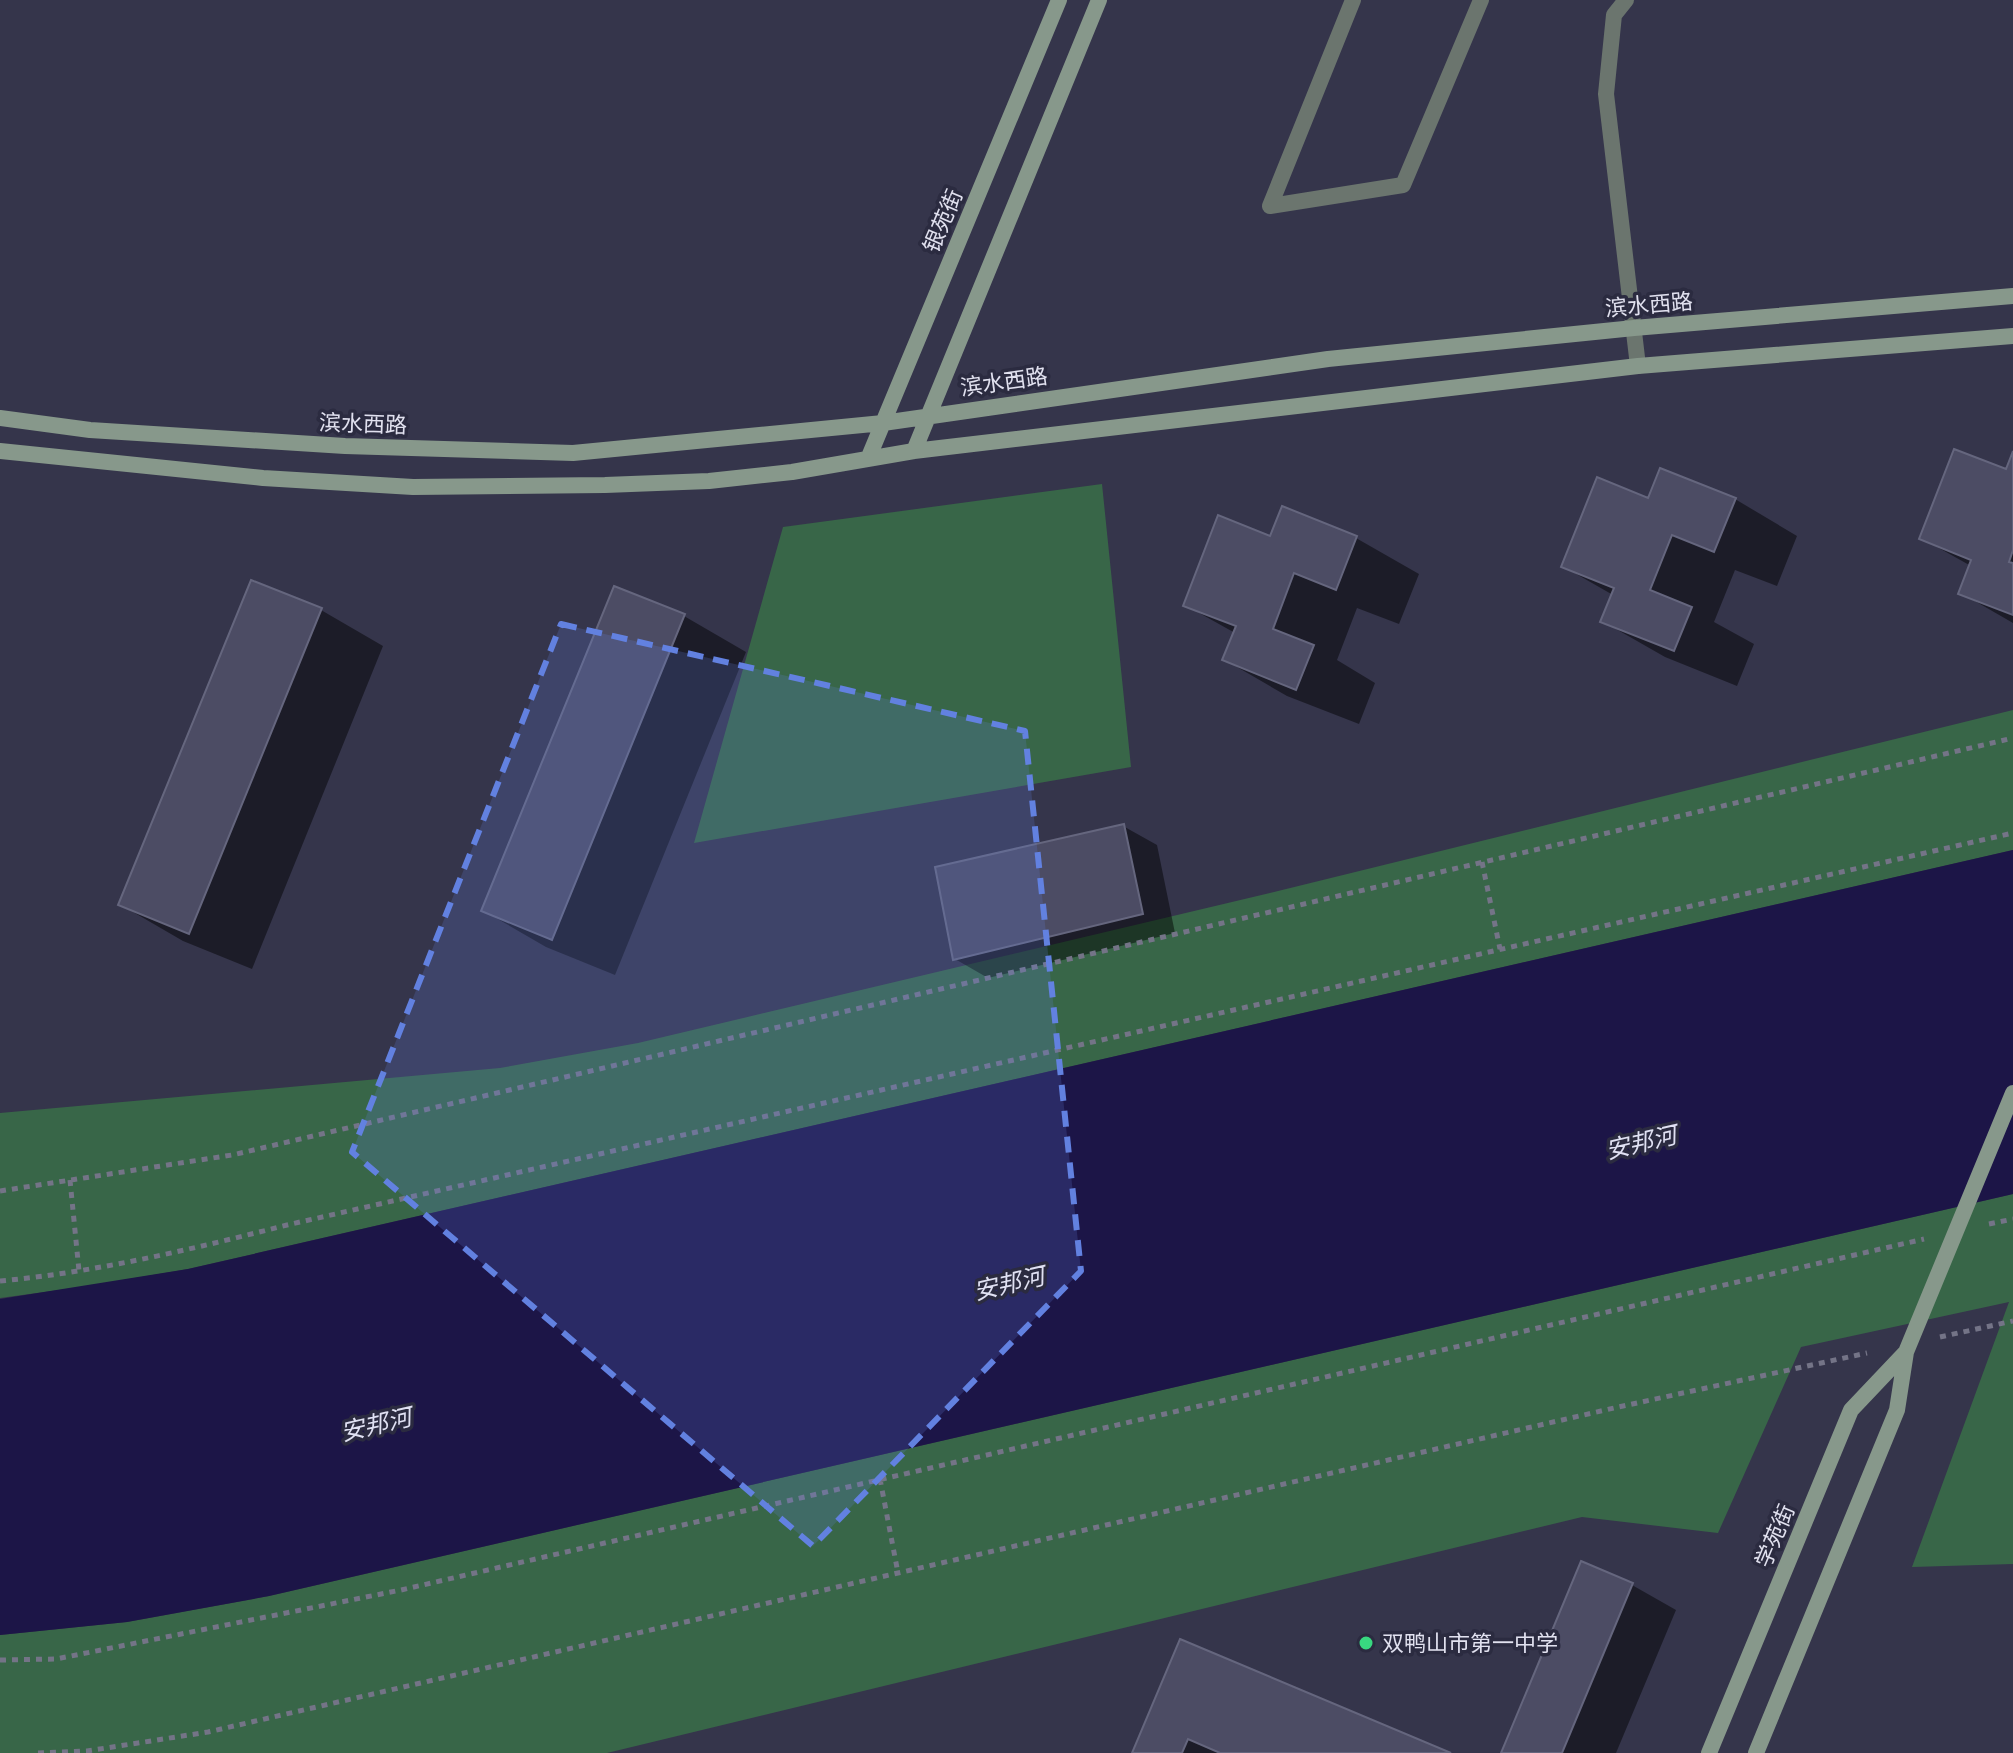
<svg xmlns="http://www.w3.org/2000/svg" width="2013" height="1753" font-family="'Fira Sans','Noto Sans SC',sans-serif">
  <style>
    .green { fill: #386648 }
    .water { fill: #1c1547 }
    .shadow { fill: #0007 }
    .building { fill: #4c4c64; stroke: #65667e; stroke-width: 2 }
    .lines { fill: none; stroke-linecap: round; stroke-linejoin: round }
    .path { stroke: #747487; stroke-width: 5; stroke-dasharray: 6 6; stroke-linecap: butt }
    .street { stroke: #6b756e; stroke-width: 16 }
    .secondary { stroke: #87988b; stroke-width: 16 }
    .marked { fill: #6281e0; fill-opacity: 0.2; stroke: #6281e0; stroke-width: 6; stroke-dasharray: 16 10; stroke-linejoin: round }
    .poi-dot { fill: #38d880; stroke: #2b2b40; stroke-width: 3 }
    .labels { text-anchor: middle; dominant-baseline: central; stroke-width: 7; stroke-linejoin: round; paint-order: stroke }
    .street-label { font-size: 22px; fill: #e1e1ef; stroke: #2b2b40 }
    .poi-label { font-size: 22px; fill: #e1e1ef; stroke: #2b2b40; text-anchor: start }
    .water-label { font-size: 24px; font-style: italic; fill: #e0e1f3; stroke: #2b2b40 }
  </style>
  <rect width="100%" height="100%" fill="#35354b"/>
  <path class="green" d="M1102 484 1131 767 694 843 783 527Z
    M2013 710V850L188 1269 89 1286 0 1298V1113L500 1068 638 1043 1274 892Z
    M2013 1194V1564L1912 1567 2009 1302 1801 1347 1718 1533 1582 1517 607 1753H0V1635L127 1622 269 1596Z"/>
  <path class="water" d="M2013 850V1194L269 1596 127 1622 0 1635V1299L188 1269Z"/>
  <path class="shadow" d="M2013 456V623L1961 593 1971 566 1921 538 2007 471Z
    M1735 499 1797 536 1777 586 1735 570 1714 622 1754 644 1737 686 1665 657 1602 621 1613 595 1564 567 1649 500Z
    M1283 509 1356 538 1419 574 1399 624 1357 608 1337 660 1375 683 1359 724 1287 696 1225 660 1235 633 1185 605 1271 538Z
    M321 610 383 646 252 969 183 941 121 905Z
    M684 616 746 652 615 975 546 947 484 911Z
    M1123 826 1157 845 1175 933 988 978 955 959Z
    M1632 1585 1676 1610 1616 1753H1503Z
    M1181 1642 1446 1753H1134Z"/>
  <path class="building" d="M1954 449 2006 469 2013 451V550L2009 562 2013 563V615L1958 594 1971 560 1919 539Z
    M1660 468 1736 498 1714 552 1672 535 1650 590 1692 607 1674 651 1600 622 1614 588 1561 567 1597 477 1648 498Z
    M1282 506 1357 536 1336 590 1294 573 1273 629 1314 645 1296 690 1222 660 1236 626 1183 606 1218 515 1270 536Z
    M251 580 322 608 189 934 118 905Z
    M614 586 685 614 552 940 481 911Z
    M1124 824 1143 914 953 960 935 867Z
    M1581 1561 1633 1583 1562 1753H1501Z
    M1180 1639 1451 1753H1220L1188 1739 1182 1753H1132Z"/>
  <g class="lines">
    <path class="path" d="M1482 862 1500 949
      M70 1180 79 1271
      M0 1191 232 1155 2013 738
      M1989 1224 2013 1219
      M0 1281C97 1272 193 1249 287 1225L2013 833
      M1940 1337 2013 1321
      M880 1479 898 1573
      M0 1660 56 1659 401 1590 1924 1239
      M38 1753 87 1751 208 1732 1614 1408 1867 1353"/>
    <path class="street" d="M1626 0 1614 15 1606 94 1638 366
      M1270 206 1403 185 1481 0
      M1270 206 1353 0"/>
    <path class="secondary" d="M0 418 90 430 345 446 573 453 883 423 1328 359 1634 328 2013 296
      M0 451 263 478 413 487 605 485 709 481 792 472 914 451 1638 366 2013 336
      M914 451 1099 0
      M868 459 1059 0
      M1709 1753 1851 1410 1906 1352
      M1756 1753 1897 1410 1906 1352 2013 1093"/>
  </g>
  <path class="marked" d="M561 624 1025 731 1081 1271 813 1546 352 1152Z"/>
  <circle class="poi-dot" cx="1366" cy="1643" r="8"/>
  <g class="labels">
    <g class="street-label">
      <text transform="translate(943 221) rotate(-67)">银苑街</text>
      <text transform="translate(1649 305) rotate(-5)">滨水西路</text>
      <text transform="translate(1004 382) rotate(-8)">滨水西路</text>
      <text transform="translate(363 424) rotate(2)">滨水西路</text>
      <text transform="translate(1775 1536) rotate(-67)">学苑街</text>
    </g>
    <g class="poi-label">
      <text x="1382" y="1643">双鸭山市第一中学</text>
    </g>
    <g class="water-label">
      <text transform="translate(1641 1143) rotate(-13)">安邦河</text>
      <text transform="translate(1009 1284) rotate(-13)">安邦河</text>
      <text transform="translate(376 1425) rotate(-13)">安邦河</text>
    </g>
  </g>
</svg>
